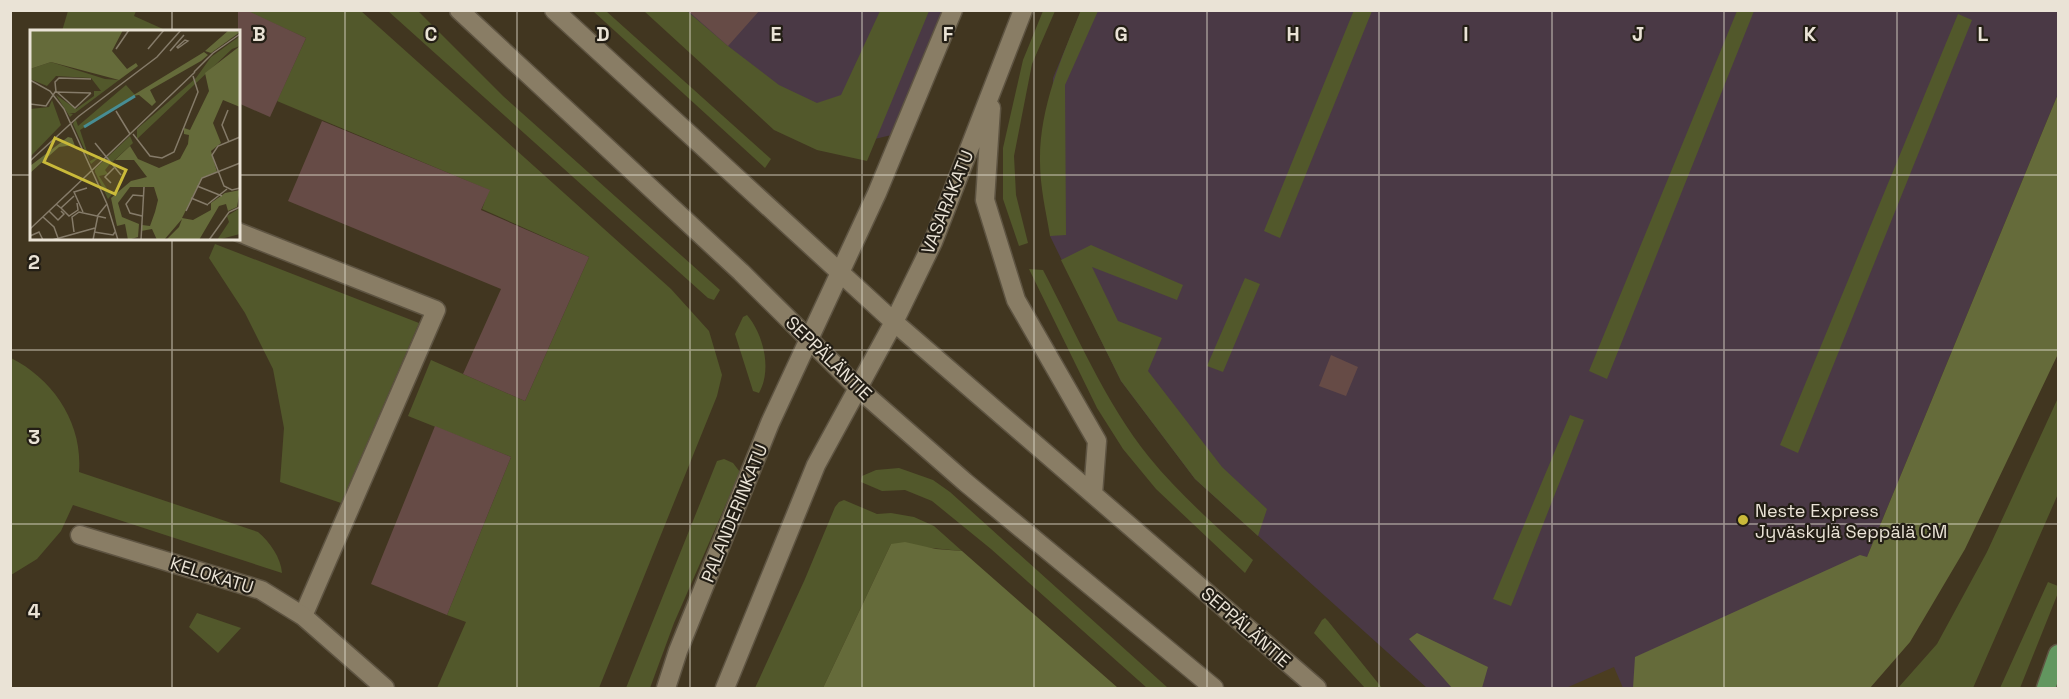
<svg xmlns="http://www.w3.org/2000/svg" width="2069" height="699" font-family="'Space Grotesk',sans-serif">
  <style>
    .commercial { fill: #4a3945 }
    .built { fill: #4b3d20 }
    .green { fill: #52582b }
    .forest { fill: #656b3a }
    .building { fill: #664b46 }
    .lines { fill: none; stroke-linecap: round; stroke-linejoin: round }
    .lane-casing { stroke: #5e5442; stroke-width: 21 }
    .street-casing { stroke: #5e5442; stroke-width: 21 }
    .secondary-casing { stroke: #5e5442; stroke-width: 21 }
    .primary-casing { stroke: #5e5442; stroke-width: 21 }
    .lane { stroke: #897d65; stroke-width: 18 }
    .street { stroke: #897d65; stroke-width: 18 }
    .secondary { stroke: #897d65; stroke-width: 18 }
    .primary { stroke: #62965f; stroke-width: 18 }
    .grid { fill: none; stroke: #eae3d6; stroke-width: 1.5; stroke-opacity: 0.55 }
    .poi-dot { fill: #caba3a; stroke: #231e15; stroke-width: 2 }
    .labels { text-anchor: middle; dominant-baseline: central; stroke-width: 4.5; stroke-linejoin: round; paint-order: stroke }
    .street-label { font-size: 18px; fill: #eae3d6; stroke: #231e15 }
    .poi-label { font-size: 18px; fill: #eae3d6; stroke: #231e15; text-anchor: start }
    .inset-river { fill: none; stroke: #478d94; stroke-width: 3 }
    .inset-road { fill: none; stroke: #857b69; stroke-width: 1.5 }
    .view { fill: #caba3a; fill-opacity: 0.15; stroke: #caba3a; stroke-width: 3 }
    .inset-edge { fill: none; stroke: #eae3d6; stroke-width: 3 }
    .grid-label { font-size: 20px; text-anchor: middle; font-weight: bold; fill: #eae3d6; stroke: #231e15; stroke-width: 4.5; stroke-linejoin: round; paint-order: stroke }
  </style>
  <rect width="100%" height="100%" fill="#413620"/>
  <path class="commercial" d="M672 11H949L900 133 845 146Z
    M1081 11H2058V94L1867 557 1808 688H1427L1195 479 1121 381 1050 236 1053 78Z"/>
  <path class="built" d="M1614 667 1623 688H1566Z"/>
  <path class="green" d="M1081 10 1098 11 1065 85 1066 235 1050 236C1046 212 1040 187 1040 162 1039 109 1061 59 1081 10Z
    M1354 10 1372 11 1280 238 1264 231Z
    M68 11H136L134 16 163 29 162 32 62 31Z
    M246 11H361L671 289 709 331 722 375 717 396 599 688H437L466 622 447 615 511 457 408 416 431 360 525 401 589 257 482 209 489 190 277 101 306 38Z
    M388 11H418L503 96 720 290 714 300 708 298Z
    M593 11H606L771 159 765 168Z
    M644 11H687L728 46 779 85 817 103 841 95 880 11H929L867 161 817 150 774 130Z
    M1043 11H1055L1032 64 1014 156 1016 195 1028 243 1019 246 1003 199V148L1023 60Z
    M1737 11H1754L1607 379 1589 371Z
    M1958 14 1972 20 1798 453 1780 445Z
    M215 244 419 323 341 503 280 482 284 428 273 369 245 313 209 258Z
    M1091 245 1183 285 1177 300 1092 267 1118 321 1162 338 1148 371 1222 467 1267 509 1258 536 1195 479 1121 381 1061 260Z
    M1029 269 1043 270C1075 331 1106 404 1149 457 1180 495 1217 527 1253 560L1245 573 1156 489 1123 449 1097 408Z
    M1245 278 1260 284 1223 372 1207 366Z
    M747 315C764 335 772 370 759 393L753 391 735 334 743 317Z
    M11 358C53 379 83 423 79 472L258 532C270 542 281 558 282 573L73 505 61 531 37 559 11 575Z
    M2058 398V494L1973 688H1898L1937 644 1987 552Z
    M1570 415 1584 420 1511 606 1493 599Z
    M724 459 733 463 740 472 674 623 650 688H626L717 461Z
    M899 468 933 480 950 492 1168 688H1147L991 549 932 501 905 490 882 491 861 482 862 476 876 470Z
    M844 500 877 514 891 513 914 517 934 526 962 551 891 544 823 688H755L805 579 835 507 839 502Z
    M2048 582 2058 586V593L2020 688H2000Z
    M197 613 241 628 218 653 189 627Z
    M1325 618 1328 621 1382 688H1365L1314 633 1322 620Z"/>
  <path class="forest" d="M2058 94V354L1965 549 1910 642 1870 688H1633L1635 657 1860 555 1867 557Z
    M905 542 936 549 962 551 1118 688H823L891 544Z
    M1417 633 1488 667 1482 688H1452L1409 639Z"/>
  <path class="building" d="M238 10H246L306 38 270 117 238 103Z
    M687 10H760L728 46Z
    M322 121 490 190 481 210 589 257 525 401 463 374 501 289 288 201Z
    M1331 355 1358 367 1346 396 1319 386Z
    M435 426 511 457 447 615 371 584Z"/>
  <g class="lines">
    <defs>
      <path id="lane" d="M238 232 436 310 303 616"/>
      <path id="street" d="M80 535 261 590 303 616 385 688"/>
      <path id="secondary" d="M459 10 741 272 859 389 965 482 1214 688
        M554 10 894 322 1317 688
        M991 108 985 200 1016 300 1097 441 1093 494
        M666 688 678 651 770 423 877 193 953 10
        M725 688 816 465 894 322 933 242 1023 10"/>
      <path id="primary" d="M2046 688 2058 654"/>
    </defs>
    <use href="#lane" class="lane-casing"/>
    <use href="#street" class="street-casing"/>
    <use href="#secondary" class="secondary-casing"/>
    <use href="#primary" class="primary-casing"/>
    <use href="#lane" class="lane"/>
    <use href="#street" class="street"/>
    <use href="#secondary" class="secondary"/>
    <use href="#primary" class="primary"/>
  </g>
  <path class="grid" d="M172 10V32M345 10V688M517 10V688M690 10V688M862 10V688M1034 10V688M1207 10V688M1379 10V688M1552 10V688M1724 10V688M1897 10V688M10 175H32M238 175H2058M172 238V688M10 350H2058M10 524H2058"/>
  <circle class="poi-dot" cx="1743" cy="520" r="6"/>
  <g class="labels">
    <g class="street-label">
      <text transform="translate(947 202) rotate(-68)">VASARAKATU</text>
      <text transform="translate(829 358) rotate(44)">SEPPÄLÄNTIE</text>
      <text transform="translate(734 513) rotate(-68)">PALANDERINKATU</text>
      <text transform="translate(212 575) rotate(17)">KELOKATU</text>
      <text transform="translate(1246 627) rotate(41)">SEPPÄLÄNTIE</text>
    </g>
    <g class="poi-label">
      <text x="1755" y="510">Neste Express<tspan x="1755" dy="21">Jyväskylä Seppälä CM</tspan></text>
    </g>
  </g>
  <g transform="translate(30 30)">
    <rect width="210" height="210" fill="#413620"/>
    <path d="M210 6V16L202 19 107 109V99L166 48 181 27ZM21 32 75 49 89 50 45 83H39L43 84 40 87 26 65 46 79 64 66V61H71L61 48 26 46 17 56 0 49V39ZM96 55 105 65 50 100 60 131 73 124 61 134 43 94 45 90 53 87 46 90 48 96ZM22 70 31 95 0 127V79L19 77ZM100 106 103 113 79 135 75 140 78 144 69 146 79 162H84L78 169 65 142V139ZM210 178V204L187 210 199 192 197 186Z" fill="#52582b"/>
    <path d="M0 0H93L82 21 97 39 106 33 108 36 89 50 21 32 0 39ZM199 0 210 2 181 23 175 21ZM210 16V77L193 70 183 93 191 113 181 121 187 142 172 148 152 188 163 190 181 180V173L195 163 210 160 207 177 198 181 196 174 189 176 169 210H136L149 197 152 189 134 210H127L122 199 111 201 112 195 120 196 125 182 128 170 124 157H100L88 173 92 187 109 194 108 207 98 210 95 194 87 196 81 168 101 151 117 147 104 130H85L100 116 108 129 129 138 150 129 158 114 159 105 154 104V98L160 100 179 61 175 43ZM174 22 178 25 171 31 120 60 126 72 122 76 109 65 102 66ZM38 107 42 108 47 121 44 115 29 117 0 143V136Z" fill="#656b3a"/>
    <path class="inset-river" d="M54 97 105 66"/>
    <path class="inset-road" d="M158 11 148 18 147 17 155 10ZM86 19 99 0M118 19 134 0M140 21 154 5M164 42 183 23 210 4M0 50 20 61 34 79 77 174 88 210M26 62 25 52 29 48 61 49M27 62 45 78 61 63M0 74 16 76 25 62 61 63M198 80 192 95 199 112M86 81 100 104M103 104 120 126 132 128 144 122 168 62 163 46M210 107 188 116 182 125 194 156 202 160 210 158M65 113 91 145M0 131 49 86 127 27 151 0M81 153 75 147 84 138M167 156 192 166M35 166 165 42M161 168 178 175M26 174 31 178 44 166M178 174 197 159M31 178 39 186 48 180 47 173M19 181 28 190 34 184 31 181M156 181 172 148 210 133M53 182 44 162 57 158M112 186 100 183 96 174 103 165 114 166M13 187 24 197 28 208M0 199 37 164M44 202 42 187 49 182 76 188M64 202 83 205 85 202M0 206 9 202 13 210M22 210 65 198M63 210 68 185 77 174M111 210 114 157M179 210 199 182 210 177"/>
    <path class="view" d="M25 108 96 140 85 164 14 132Z"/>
    <rect width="210" height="210" class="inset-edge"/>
  </g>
  <g class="grid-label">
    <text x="259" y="41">B</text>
    <text x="431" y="41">C</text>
    <text x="603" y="41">D</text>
    <text x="776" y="41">E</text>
    <text x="948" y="41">F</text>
    <text x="1121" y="41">G</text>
    <text x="1293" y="41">H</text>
    <text x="1466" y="41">I</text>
    <text x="1638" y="41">J</text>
    <text x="1810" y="41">K</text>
    <text x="1983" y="41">L</text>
    <text x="34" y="269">2</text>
    <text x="34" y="444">3</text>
    <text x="34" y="618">4</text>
  </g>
  <rect width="2069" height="699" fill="none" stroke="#eae3d6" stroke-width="24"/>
</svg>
